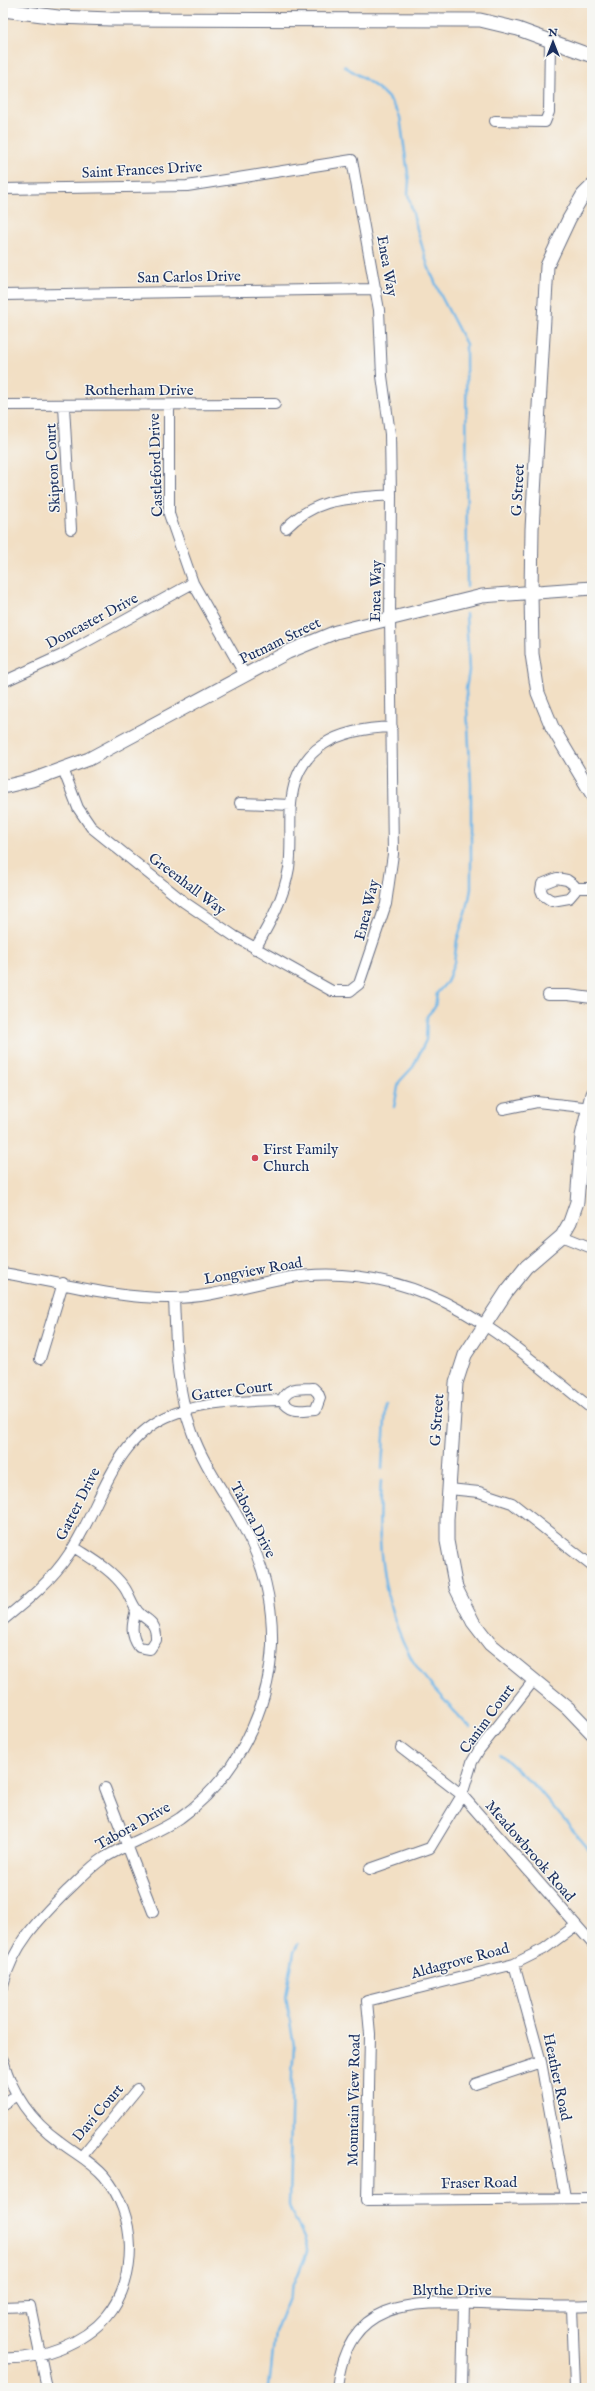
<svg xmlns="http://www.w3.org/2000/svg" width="595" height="2391" font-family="'IM FELL English',serif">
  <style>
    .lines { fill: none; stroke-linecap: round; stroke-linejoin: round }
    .stream { stroke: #71b7e8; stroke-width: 2.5 }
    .minor-casing { stroke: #666d82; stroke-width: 12 }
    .tertiary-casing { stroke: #666d82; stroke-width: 15 }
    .minor { stroke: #fff; stroke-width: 10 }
    .tertiary { stroke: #fff; stroke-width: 13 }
    .poi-dot { fill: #d1495b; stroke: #f6f6f2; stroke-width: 1.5 }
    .labels { text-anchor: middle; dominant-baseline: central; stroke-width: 3; stroke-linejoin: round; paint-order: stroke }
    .street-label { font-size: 15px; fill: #1b2f5e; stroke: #f6f6f2 }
    .poi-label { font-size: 15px; fill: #1b2f5e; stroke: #f6f6f2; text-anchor: start }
  </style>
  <rect width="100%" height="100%" fill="#f6f6f2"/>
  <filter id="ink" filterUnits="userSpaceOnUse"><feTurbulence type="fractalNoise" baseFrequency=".025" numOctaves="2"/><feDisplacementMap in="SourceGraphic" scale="8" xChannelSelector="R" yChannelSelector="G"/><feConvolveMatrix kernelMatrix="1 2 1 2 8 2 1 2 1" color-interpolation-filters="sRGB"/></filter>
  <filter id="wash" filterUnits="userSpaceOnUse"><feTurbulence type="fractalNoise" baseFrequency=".012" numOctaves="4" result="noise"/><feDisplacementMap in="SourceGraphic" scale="16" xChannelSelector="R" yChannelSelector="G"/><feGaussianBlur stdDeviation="0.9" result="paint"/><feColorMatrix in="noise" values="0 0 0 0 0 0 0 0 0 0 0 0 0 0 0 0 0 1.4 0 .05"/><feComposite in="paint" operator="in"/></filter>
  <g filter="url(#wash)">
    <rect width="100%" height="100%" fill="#f2dfc4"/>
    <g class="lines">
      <path class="stream" d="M344 66C366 80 390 92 400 117L409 181 408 194 417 229 428 266 441 296 466 344 467 587
        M394 1107 399 1082 413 1067 426 1040 427 1016 435 1007 437 993 447 982 454 963 457 940 467 910 471 889V784L466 689 469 671 466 614
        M382 1468 386 1404
        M381 1481C376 1540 382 1603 410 1656 424 1681 451 1707 470 1728
        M500 1754 539 1790 592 1853
        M269 2388 275 2332 307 2252C308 2236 293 2221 289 2205L292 2074 294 2046 286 1996 294 1952 298 1944"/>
    </g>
  </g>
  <g filter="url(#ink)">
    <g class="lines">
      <defs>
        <path id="minor" d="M495 121 545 122 549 112 550 40
          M3 189 187 186 352 160 379 310 382 376 390 434 391 495 390 617 393 854 386 904 359 984 350 991H332L234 936 184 902 91 827 78 808 63 769
          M3 295 376 289
          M3 405 275 404
          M169 405V514L193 583 245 675
          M64 406 71 529
          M286 528C318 496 349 499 391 495
          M3 682 62 655 193 583
          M240 803 291 805
          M557 878 567 880 574 885 575 891 569 898 552 901 543 895 541 890 542 884Z
          M575 888H592
          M255 949C270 923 284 898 289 868 292 846 289 825 291 804 296 744 341 729 392 727
          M548 995H568L592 998
          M503 1109 537 1102 592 1108
          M562 1236 592 1248
          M3 1273C58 1282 116 1299 172 1298 211 1298 247 1285 285 1278 332 1270 384 1276 429 1295 490 1320 540 1368 592 1409
          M40 1359 63 1283
          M313 1388 318 1393 320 1398 316 1409C301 1410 291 1414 282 1400 288 1386 299 1389 313 1388Z
          M449 1489 479 1492 512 1503 592 1566
          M74 1547C92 1559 111 1569 124 1587 129 1594 131 1602 136 1609 143 1621 157 1618 156 1640L150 1649 139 1647C130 1634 132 1625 136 1610
          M3 1620C28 1600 52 1580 69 1554 101 1507 111 1443 166 1417 198 1402 247 1401 282 1400
          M401 1748 462 1795 592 1943
          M105 1788 153 1912
          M370 1869 430 1848 462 1795 472 1762 479 1750 534 1680
          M575 1926 544 1949 514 1964 367 2001 370 2034 367 2200 592 2198
          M514 1964 541 2062 565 2197
          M3 1985C13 1945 39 1919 67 1891 79 1880 90 1867 104 1858 128 1843 156 1834 180 1818 235 1779 269 1712 272 1645 273 1605 264 1565 245 1530 228 1497 204 1467 192 1432 176 1389 176 1344 174 1298
          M3 2060C12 2093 31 2121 59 2141 74 2153 91 2161 104 2176 137 2214 139 2278 107 2316 83 2344 40 2360 3 2358
          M475 2084 541 2062
          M3 2104 17 2095
          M82 2156 137 2089
          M3 2307 30 2306 47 2388
          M572 2307 575 2388
          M337 2388C347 2300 409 2301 480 2304 517 2305 555 2308 592 2306
          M462 2388 464 2303"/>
        <path id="tertiary" d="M3 10 58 17 110 19 480 20 518 29 592 56
          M592 186 583 195 569 219 547 266 532 529 531 592 532 654 538 693 552 727 592 794
          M3 787 32 780 89 759 288 652 336 632 482 596 592 588
          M592 1094 582 1136 577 1202 570 1222 562 1236 526 1267 507 1291 465 1355 456 1383 447 1519V1541L456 1588 473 1622 490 1644 568 1708 592 1733"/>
      </defs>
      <use href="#minor" class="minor-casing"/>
      <use href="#tertiary" class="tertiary-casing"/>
      <use href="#minor" class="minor"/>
      <use href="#tertiary" class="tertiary"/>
    </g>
  </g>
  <circle class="poi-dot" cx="255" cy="1158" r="4"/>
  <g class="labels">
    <g class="street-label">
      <text transform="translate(142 170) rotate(-3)">Saint Frances Drive</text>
      <text transform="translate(387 266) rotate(80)">Enea Way</text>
      <text transform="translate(189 277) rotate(-1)">San Carlos Drive</text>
      <text x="139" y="390">Rotherham Drive</text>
      <text transform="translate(156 465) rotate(-92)">Castleford Drive</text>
      <text transform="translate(53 468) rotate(-93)">Skipton Court</text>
      <text transform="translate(518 490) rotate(-87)">G Street</text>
      <text transform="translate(376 591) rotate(-89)">Enea Way</text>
      <text transform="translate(92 621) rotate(-28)">Doncaster Drive</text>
      <text transform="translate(280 641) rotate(-26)">Putnam Street</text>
      <text transform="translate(187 884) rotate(37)">Greenhall Way</text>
      <text transform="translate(367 910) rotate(-76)">Enea Way</text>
      <text transform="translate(253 1271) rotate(-10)">Longview Road</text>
      <text transform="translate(232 1391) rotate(-7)">Gatter Court</text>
      <text transform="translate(437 1420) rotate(-86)">G Street</text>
      <text transform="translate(78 1504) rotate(-63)">Gatter Drive</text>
      <text transform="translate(253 1520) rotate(63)">Tabora Drive</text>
      <text transform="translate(487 1719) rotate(-54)">Canim Court</text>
      <text transform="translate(133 1826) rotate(-29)">Tabora Drive</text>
      <text transform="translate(530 1851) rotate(49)">Meadowbrook Road</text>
      <text transform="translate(460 1961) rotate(-15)">Aldagrove Road</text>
      <text transform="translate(557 2077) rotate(78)">Heather Road</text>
      <text transform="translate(354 2100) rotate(-89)">Mountain View Road</text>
      <text transform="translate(98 2113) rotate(-50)">Davi Court</text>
      <text transform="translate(479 2183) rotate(-1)">Fraser Road</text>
      <text x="452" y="2290">Blythe Drive</text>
    </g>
    <g class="poi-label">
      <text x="263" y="1149">First Family<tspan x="263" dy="17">Church</tspan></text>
    </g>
  </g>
  <rect width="595" height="2391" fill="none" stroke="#f6f6f2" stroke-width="16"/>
  <g transform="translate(553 42)" stroke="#f6f6f2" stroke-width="3" paint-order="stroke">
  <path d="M0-3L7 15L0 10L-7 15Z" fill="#1b2f5e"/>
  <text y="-6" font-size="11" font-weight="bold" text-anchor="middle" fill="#1b2f5e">N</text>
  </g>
</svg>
